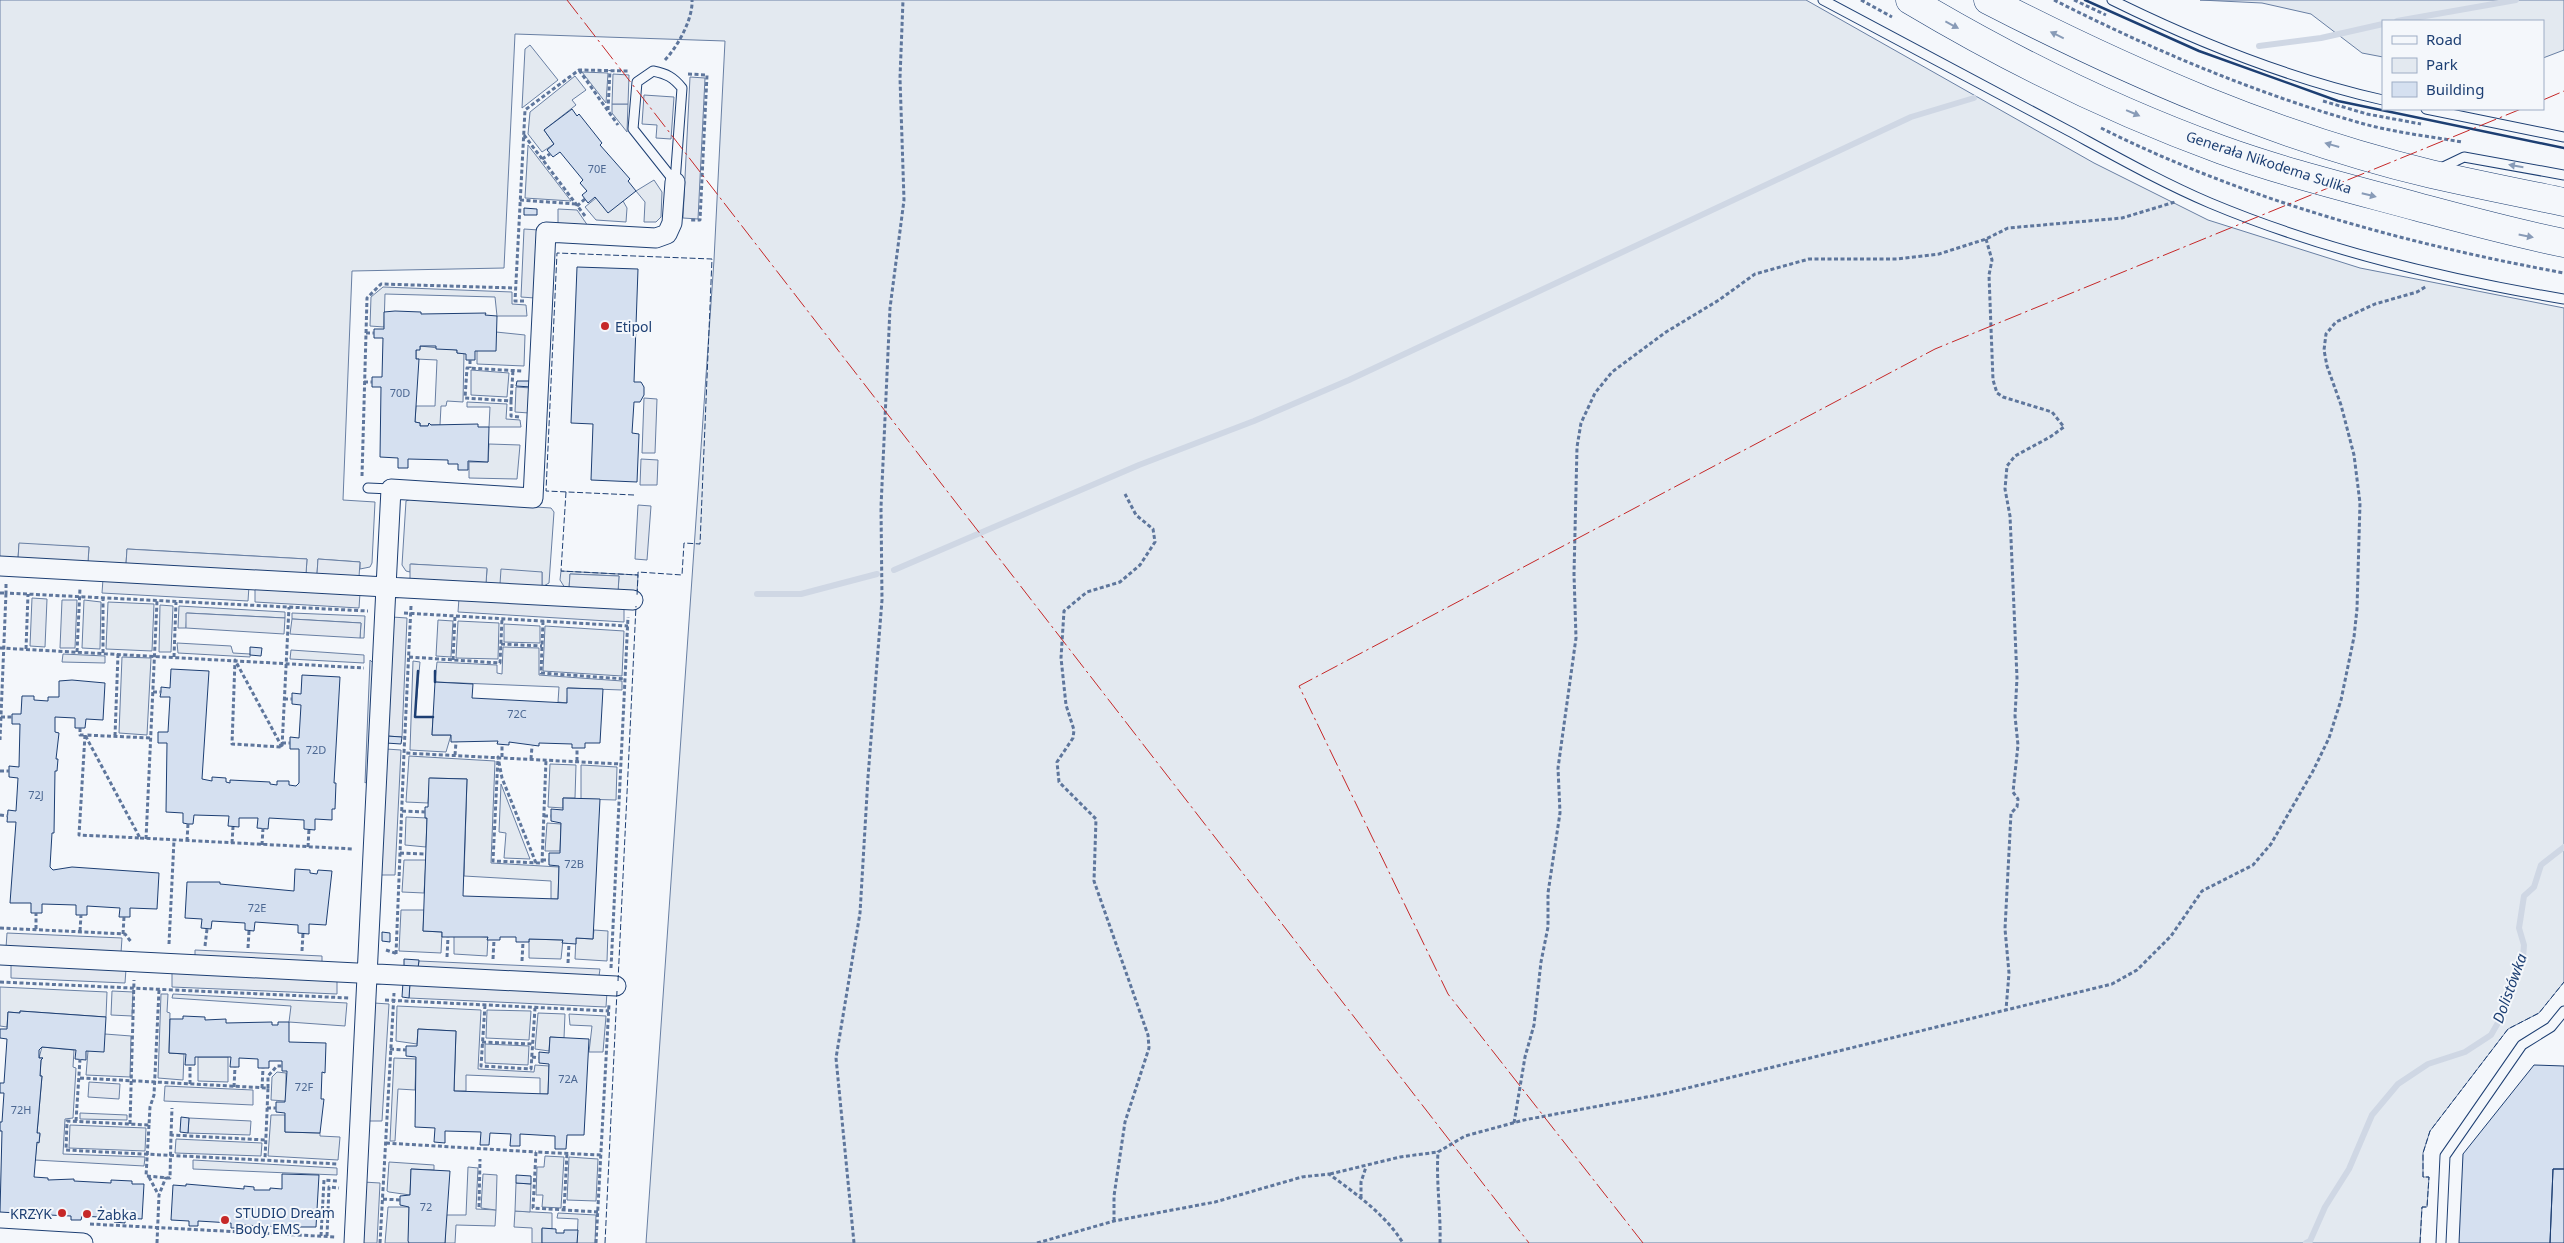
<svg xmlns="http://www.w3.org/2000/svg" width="2564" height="1243" font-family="'Noto Sans',sans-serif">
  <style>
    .green { fill: #e3e9f0; stroke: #687fa3 }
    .parking { fill: #e3e8f0; stroke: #687fa3 }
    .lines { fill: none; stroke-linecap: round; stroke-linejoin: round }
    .stream { stroke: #cfd7e4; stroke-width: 6 }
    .building { fill: #d5e0f0; stroke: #1d3f73 }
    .service-casing { stroke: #1d3f73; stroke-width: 11 }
    .minor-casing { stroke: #1d3f73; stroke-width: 21 }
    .trunk-casing { stroke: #1d3f73; stroke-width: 29 }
    .path { stroke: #5e769c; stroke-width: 3; stroke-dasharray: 4 2.5; stroke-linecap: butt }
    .service { stroke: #f4f7fb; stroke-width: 9 }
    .minor { stroke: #f4f7fb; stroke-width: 19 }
    .trunk { stroke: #f4f7fb; stroke-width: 28 }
    .fence { stroke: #1d3f73; stroke-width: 1; stroke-dasharray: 6 2.5; stroke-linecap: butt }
    .wall { stroke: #1d3f73; stroke-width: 2.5 }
    .power { stroke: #c62828; stroke-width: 1; stroke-dasharray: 18 4 2.5 4; stroke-linecap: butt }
    .oneway { fill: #889bb7 }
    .poi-dot { fill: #c62828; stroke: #f4f7fb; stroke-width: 2 }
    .labels { text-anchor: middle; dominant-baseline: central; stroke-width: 4; stroke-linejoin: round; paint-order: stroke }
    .number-label { font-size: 11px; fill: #4b6792 }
    .street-label { font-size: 14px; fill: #1d3f73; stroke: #f4f7fb }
    .poi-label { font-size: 14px; fill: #1d3f73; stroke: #f4f7fb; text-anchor: start }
    .water-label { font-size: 15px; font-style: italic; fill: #1d3f73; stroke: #f4f7fb }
  </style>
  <rect width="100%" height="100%" fill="#f4f7fb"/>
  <path class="green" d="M0 0H1806L2094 163 2208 220 2360 268 2564 308V982L2539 1013 2508 1029 2430 1131 2423 1153V1177H2429L2427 1207H2422L2420 1243H646L714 260 725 41 515 34 504 268 352 271 343 500 375 502 372 563 370 567 360 569V562L318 559 317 574H306L307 559 127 549 126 564 88 562 89 547 19 544 18 559 0 558Z
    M2200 0H2564V50L2543 58V21H2383V57L2362 53 2311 14 2262 3Z
    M530 45 558 80 522 108 525 49Z
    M582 72 608 73 606 103Z
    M575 76 586 90 572 100 576 105 544 130 554 144 542 152 528 134 530 112Z
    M612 104H628L627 132 612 113Z
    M528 145 571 201 525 198Z
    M654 180 662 192 661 217 656 222H644L645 202 636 191Z
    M596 198 623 201 627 208 626 222 596 220 585 207Z
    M558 209 577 210 588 226 558 224Z
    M383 287 512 292V304L526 305 527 316H497L495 297 385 294 384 327 370 326 371 297Z
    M496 332 525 335 524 366 477 364V351Z
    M420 346 457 350V353H464L463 402 447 401 446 406H441L440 425H431L429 423 428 426H420V423L415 422 416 406H435L437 360 416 359V350L420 349Z
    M471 370 509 373 507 397 471 395Z
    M467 402 507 404 506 419 520 420 521 427H489L490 407H467Z
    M489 444 520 445 517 479 469 478V462H488Z
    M411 499 551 508 554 512 549 583 542 587V572L500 584H486L487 569 411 564 410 572 406 571 402 565 406 501Z
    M561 571 638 575 637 593 618 592 619 576 570 574 569 589 565 588 560 580Z
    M84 600 101 602 100 649 82 648Z
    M108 602 154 604 152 651 106 649Z
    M160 605 173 606 171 652H159Z
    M179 606 285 612V618L187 613 186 628H178Z
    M292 613 365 616 364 638H360L361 623 292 619Z
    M458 621 499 623 498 659 456 658Z
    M504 624 540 626V643L504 642Z
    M545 626 624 631 622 676 543 671Z
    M177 643 231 646 233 653 250 654V657L178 653Z
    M503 647 539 648V675L622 681V690L568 688 567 703 558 702 559 687 435 682 437 662 497 665V673L502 674Z
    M291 650 364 655V663L290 659Z
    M63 654 105 656V663L62 662Z
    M122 657 151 658 147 735 119 733Z
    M370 660 373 663 368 781 365 783Z
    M413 661 420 662 415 717H433L432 735H451L446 752 410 750Z
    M409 756 495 761 491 863 559 867 558 899H551V881L464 876 467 779 430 778 428 803 406 802Z
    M550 764 576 765 575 798H563V808L548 807Z
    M581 765 617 767 616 800 581 799Z
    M501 784 530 859 504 858 506 833 499 832Z
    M406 817 427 818 426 847 405 845Z
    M547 823 561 824 560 851H545Z
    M404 860H426L424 893 402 892Z
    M401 910H424L423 931 442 932 441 953 399 951Z
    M594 930 608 931 607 961 575 959 576 938 593 939Z
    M454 935 488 937 487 956 454 954Z
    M529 939 563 940 561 959 529 958Z
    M0 987 107 992 106 1017 20 1011V1013L8 1012 7 1027 0 1026Z
    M112 991 133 992 132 1016 111 1015Z
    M161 994H168L167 1012 170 1013 169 1053 184 1054 183 1080 158 1078Z
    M173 994 347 1003 345 1026 289 1022 291 1006 172 998Z
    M397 1006 481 1010 478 1069 534 1072 535 1065 549 1066 548 1094H540V1078L466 1075V1091H454L456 1031 418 1029 417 1044 396 1041Z
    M487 1010 531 1011 529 1040 486 1038Z
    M538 1013 565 1014 564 1038 550 1037 549 1051 535 1049Z
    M569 1014 606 1016 603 1052H589L592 1026 570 1025Z
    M105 1034 131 1036 130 1077 86 1075 88 1051Z
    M485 1044 529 1046 528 1065 485 1063Z
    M42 1047 74 1050 73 1067 76 1068 73 1118 65 1119 63 1154 145 1157 144 1166 35 1160 37 1142H39L40 1134 37 1133 42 1076H40L41 1060 43 1058H39Z
    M198 1057H228V1082L198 1081Z
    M394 1058 416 1059 415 1090 398 1089 395 1141H390Z
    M277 1072 286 1073V1101L271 1100 272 1077Z
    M80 1113 127 1115V1120L80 1119Z
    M271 1115H285V1132L320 1133V1136L340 1137 338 1160 268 1156Z
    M70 1125 146 1128 145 1151 69 1148Z
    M176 1139 262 1143 261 1156 175 1153Z
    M545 1156 564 1157 561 1208 542 1207 543 1195H536L537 1167H544Z
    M569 1157 598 1159 596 1201 567 1200Z
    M193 1160 337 1168V1175L193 1169Z
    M389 1162 434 1165V1170L411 1169 410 1195 389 1192 387 1191Z
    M468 1167 478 1168 476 1209 496 1210 495 1226 456 1225 455 1243H445L446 1215H466Z
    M388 1207H409V1243H385Z
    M515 1211 552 1213V1229H542V1243H532V1228L514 1227Z
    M558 1213 596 1215 595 1243H577L578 1219 557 1218Z"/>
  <path class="parking" d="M613 74 629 75 628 104H612Z
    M690 77 705 78 698 219 683 218Z
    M644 95 674 97 671 139 656 138 657 125 642 124Z
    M524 229 539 230 535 298 521 297Z
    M516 387 531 388 529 413 515 412Z
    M644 398 657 399 655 453H642Z
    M641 459 658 460 657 485H640Z
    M638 505 651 506 647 560 635 559Z
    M19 543 89 547 88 562 18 559Z
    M127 549 307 559 306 574 126 564Z
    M318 559 360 562 359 577 317 574Z
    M410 564 487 568 486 584 410 580Z
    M501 569 542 572V587L500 584Z
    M570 574 619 576 618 592 569 589Z
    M103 579 249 586 248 601 102 593Z
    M255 587 360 593 359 608 255 602Z
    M32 598 47 599 45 647 30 646Z
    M459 598 624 607V622L458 612Z
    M62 600H77L75 648H60Z
    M186 613 285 618 284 634 186 628Z
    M392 617 407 618 402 737 387 736Z
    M292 619 361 623 360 638 290 634Z
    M438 620 453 621 451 657 436 656Z
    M386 749 401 750 395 875H380Z
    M7 933 122 938 121 953 6 948Z
    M195 950 322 956V963L195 956Z
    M419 961 600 969 599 976 418 968Z
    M11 963 126 969 125 983 11 978Z
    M172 972 337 979V994L172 987Z
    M410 983 607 992 606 1007 409 998Z
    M374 1003 389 1004 382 1121H367Z
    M89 1082 120 1084 119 1099 88 1097Z
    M165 1086 253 1090V1105L164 1101Z
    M189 1118 251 1121 250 1135 188 1133Z
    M483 1174 497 1175 496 1210 481 1208Z
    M363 1182 380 1183 377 1243H361Z
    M516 1183 531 1184 530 1212 515 1211Z"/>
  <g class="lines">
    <path class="stream" d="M2397 21 2516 0
      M2259 46 2321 38 2383 24
      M894 570 1139 465 1254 421 1349 380 1911 117 1974 98
      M757 594H801L877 574
      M2306 1243 2310 1241 2325 1207 2349 1169 2372 1115 2398 1084 2428 1064 2465 1052 2491 1035 2503 1014 2510 986 2523 958 2524 945 2519 928 2524 896 2534 887 2541 865 2564 847"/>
  </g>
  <path class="building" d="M572 109 577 116 579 114 602 143 600 145 630 179 628 181 636 191 608 213 595 197 588 203 582 195 587 191 580 183 583 180 560 152 553 157 547 150 554 144 544 130Z
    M524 208 537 209V215H524Z
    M577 267 638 269 634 382H641L644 387V395L640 402H634L632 433 639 434 637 482 591 480 593 424 571 423Z
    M395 311 421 312V314L486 313 485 315 497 316 496 351H475V360H466V354L457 353V350L436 349V346H420V350H416V359H419L415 422 420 423V426H428L429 423 431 425 478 424V427H489L488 462 468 461V470H458V464H448V460L408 459V468H398V458L380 457 381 387H372V377H382L383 338H374V329H384V312Z
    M517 381H531V387L516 386Z
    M250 647 262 648 261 656 250 655Z
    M171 669 209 671 202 779 212 781V777L226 778V782L230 783V780L270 782V784L277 785V781H289V785L296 786 299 783V749H290V737L299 738 301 705 292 704V693L301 694 302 675 340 677 334 783H336L335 809H332V820L315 819V830L304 829V820L269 818 268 829 257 828 258 818H239V827L228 826 229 816 194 815 193 824H188L183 823V813L166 812 167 743H158V732H168L170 697H160L161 692V687L170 688Z
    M72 680 105 683 103 720 86 719 85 728H75V718L55 717V732L59 733 56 759H58L57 771H55L54 833H52L50 867 53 870 72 867 159 873 157 909 130 908V917H119L120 908 87 906V915H76V905L42 904V913H31V903H10L16 822H7L8 810 16 811 18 778 9 777V766L19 767 20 724H12V714H21L22 696H34V700L48 701V697H59V681Z
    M435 682 473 684 472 698 567 703V688L603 689 600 743H585V748H572V744L539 743V746L509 742V745L497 744 498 741 451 742V735H432Z
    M387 736 402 737 401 744 386 743Z
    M429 778 467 779 463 896 558 899 559 866 549 865V853H560L561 823 551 821V809L563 810V798L600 799 593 939 576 938V944L562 943 563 940 529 939V942H516V937H500V940H487L488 937H442V932L423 931 427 818H425V807H428Z
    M295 869 310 870V873L317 874 318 870 332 871 326 925 309 924V934L298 933V925L255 922 254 931 245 930V923L212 921 211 929 201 928 202 919 185 918 187 882H220V884L294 891Z
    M382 932 390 933V942L382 941Z
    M404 959 419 960 418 968 404 967Z
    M403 982 410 983 409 998 402 997Z
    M20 1011 106 1017 104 1052 86 1051V1060L75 1059 76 1050 42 1047 39 1050V1058H43L41 1060 40 1076H42L37 1133H40L39 1143 37 1142 34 1177 48 1178V1180L74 1179V1181L111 1183V1180L132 1181V1184H144L142 1219 125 1218V1223L114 1222 115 1218 82 1216 81 1220H71V1216L27 1214V1217H16V1213L0 1212 2 1131H0V1122H2L4 1093H0V1083H4L7 1039 0 1038V1029H7L8 1012 20 1013Z
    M183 1016 205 1017V1020L226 1019V1023L272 1022V1025H278V1022H289V1042L326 1043 325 1073 322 1072 321 1099H324L320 1133 285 1132V1113L276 1112V1102H285L287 1071H282V1061H269V1068H258V1059L239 1058V1067H230L231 1057H195V1065H185L186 1054 169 1053 170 1019H183Z
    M418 1029 456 1031 454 1091 548 1094 549 1064 539 1063V1052L549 1053 550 1037 589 1039 584 1135H567L566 1149H555V1136L520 1134V1146H510L511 1134 490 1133 489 1145H480L481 1132 445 1131V1143L434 1142 435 1128 415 1127 416 1057 406 1056V1046H417Z
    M2534 1065 2564 1066V1169H2553L2550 1243H2459L2463 1154Z
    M181 1117 189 1118 188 1133 180 1132Z
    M411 1169 450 1171 445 1243H409L408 1241 409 1207 400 1205V1196L410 1195Z
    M2553 1169H2564V1243H2550Z
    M282 1174 319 1175 316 1227H297V1232L286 1231V1227L243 1225V1228H231V1223L198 1221V1226H189V1221L171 1220 173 1185 186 1186V1184L244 1189V1186L254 1187V1190H270V1188L282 1189Z
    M516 1175 531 1176V1184L516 1183Z
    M542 1228 556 1229V1233H564V1230H578L577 1243H542Z"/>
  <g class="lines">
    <defs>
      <path id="service" d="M1823 0C1905 44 1987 88 2069 131 2115 156 2161 182 2210 203 2322 250 2444 279 2564 299
        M2112 0C2197 42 2290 79 2383 100
        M653 71C667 74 673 77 682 88L675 182 633 129 637 82Z
        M2426 109 2564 137
        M2441 168 2464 157 2564 175
        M368 488 391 489
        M2441 1243 2445 1156 2522 1045 2551 1027 2564 1011"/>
      <path id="minor" d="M0 566 386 587 391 489 533 498 546 232 656 238 667 234 672 223 675 182
        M0 955 616 986
        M0 1238 83 1243
        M354 1243 386 587 633 600"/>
      <path id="trunk" d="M1910 0C2009 59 2114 111 2222 150 2286 173 2352 189 2418 207 2467 220 2514 233 2564 243
        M1988 0C2128 72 2276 137 2431 174 2475 184 2520 193 2564 202"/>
    </defs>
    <use href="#service" class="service-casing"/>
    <use href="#minor" class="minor-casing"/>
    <use href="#trunk" class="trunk-casing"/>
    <path class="path" d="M1861 0 1892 17
      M2054 0C2151 49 2252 92 2357 122 2391 132 2427 136 2462 142
      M2074 0 2106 15
      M665 60C678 46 693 19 692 0
      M579 70 618 125
      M688 74 707 75 700 220H691
      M2323 101 2367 114 2421 124
      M608 110 610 70
      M2101 128C2245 200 2406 244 2564 273
      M524 135 585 216
      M542 159 550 154
      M520 200 576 204
      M577 206 585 199
      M1986 239 1992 260 1989 275 1993 380 1997 393 2003 397 2052 412 2064 427 2050 437 2015 456 2007 466 2005 489 2010 516 2017 678 2015 716 2018 745 2013 792 2018 799 2017 807 2011 813 2005 929 2009 973 2006 1010
      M524 301H515L525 110 579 70 629 71
      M366 333H374
      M470 360V368
      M364 382H372
      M511 401 513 370
      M519 417 511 416V401L465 398 467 368 522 371
      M362 476 367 298 381 284 515 288
      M6 584V593L368 611
      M0 593H6L0 740
      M411 606 404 753 621 764
      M404 613 628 626
      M543 621 541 673 625 679
      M501 644 542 646
      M0 648 364 668
      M26 649 28 594
      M77 652 80 588
      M103 653V598
      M174 657 176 602
      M409 657 500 663 502 619
      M453 660 455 615
      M153 692H161
      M284 699H292
      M1 717H12
      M80 728V735H85L140 838 79 835 85 735 151 738
      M115 736 118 654
      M282 743H290
      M282 747 235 660 232 744 282 747 289 607
      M455 755 456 742
      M502 757V745
      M531 759 532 746
      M577 761V748
      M0 771H9
      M402 811 425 812
      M0 815 8 816
      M544 816H551
      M140 838 354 849
      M146 839 157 601
      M187 841 188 824
      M232 843 233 827
      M262 845 263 828
      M308 847 309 829
      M400 853 426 854
      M542 860H549
      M536 863 502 778 498 757 493 861 542 863 546 760
      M0 928 125 934 132 943
      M36 929V913
      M80 931 81 915
      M123 934 124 917
      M169 944 174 840
      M205 946 207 929
      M248 948 249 931
      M386 950 398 954
      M302 951 303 933
      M396 954 404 753
      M447 957 448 937
      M493 959 494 940
      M522 961 523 942
      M568 963 569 943
      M611 968 628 617
      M0 982 349 998
      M159 990 154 1095 150 1107 149 1125 67 1121 66 1150 338 1164
      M385 1000 609 1011
      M485 1005 481 1066 531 1069 535 1008
      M482 1042 532 1044
      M390 1049 406 1050
      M532 1057 539 1058
      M80 1078 268 1088 265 1159
      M190 1084V1065
      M234 1087 235 1067
      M262 1088 263 1068
      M268 1088V1076L277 1066H282
      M267 1108H276
      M76 1121 80 1059
      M1514 1123 1525 1057 1534 1025 1541 962 1548 927V893L1560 813 1558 768 1576 638 1574 574 1577 447 1581 423 1595 393 1612 372 1666 332 1719 300 1755 274 1809 259H1897L1939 254 1986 239 2008 228 2122 218 2175 202
      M130 1124 134 980
      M149 1125 146 1176 170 1178 171 1135 266 1140
      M171 1135 172 1108
      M386 1143 536 1152
      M1330 1174 1400 1157 1438 1152
      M149 1177 158 1194
      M1361 1198V1182L1366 1167
      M383 1199 400 1200
      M479 1207 480 1159
      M564 1210 567 1153
      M598 1212 533 1208 536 1152 601 1155
      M1114 1221V1196L1125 1122 1149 1048 1148 1035 1094 881 1096 819 1059 782 1057 762 1073 738 1074 730 1066 705 1061 658 1064 611 1087 592 1120 582 1140 565 1155 542 1153 529 1136 515 1125 494
      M90 1224 336 1237
      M321 1236 324 1180 338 1181
      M327 1236 329 1187 339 1188
      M157 1243 159 1195 166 1177
      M380 1243 394 993
      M596 1243 609 1004
      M854 1243 836 1058 860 913 868 777 882 600 881 507 890 308 904 200 900 78 903 0
      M1037 1243 1114 1221 1215 1202 1302 1177 1329 1174C1356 1194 1385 1214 1403 1243
      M1440 1243C1441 1213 1436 1183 1438 1152L1465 1136 1524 1120 1663 1094 2112 984 2137 970 2171 936 2202 891 2253 865 2271 844 2313 771 2329 738 2341 700 2354 637 2357 609 2360 503 2354 455 2341 405 2327 366 2324 350 2326 334 2336 322 2375 304 2417 292 2427 286"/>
    <use href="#service" class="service"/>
    <use href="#minor" class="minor"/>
    <use href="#trunk" class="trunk"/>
    <path class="fence" d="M566 492 561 571 638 575 637 596
      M634 495 546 491 557 253 712 259 700 544 684 543 682 575 638 572V575
      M618 981 636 606
      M605 1243 617 991
      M2420 1243 2422 1207H2427L2429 1177H2423V1153L2430 1131 2508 1029 2539 1013 2564 982"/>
    <path class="wall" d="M2085 0 2199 51 2338 101 2564 148
      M418 671 415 717H433
      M435 682V671"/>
    <path class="power" d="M567 0 1529 1243
      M2543 100 2564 91
      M1643 1243 1448 994 1299 686 1935 349 2521 109"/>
  </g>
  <defs><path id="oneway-solid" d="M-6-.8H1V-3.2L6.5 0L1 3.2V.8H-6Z" transform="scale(1.25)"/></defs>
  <g class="oneway">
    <use href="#oneway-solid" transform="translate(1952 25) rotate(28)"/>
    <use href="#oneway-solid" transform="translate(2057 35) rotate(-154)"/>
    <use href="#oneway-solid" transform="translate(2133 113) rotate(23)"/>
    <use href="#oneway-solid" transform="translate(2332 145) rotate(-164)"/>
    <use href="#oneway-solid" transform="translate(2516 166) rotate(-170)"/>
    <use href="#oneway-solid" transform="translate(2369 195) rotate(14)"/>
    <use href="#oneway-solid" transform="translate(2526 236) rotate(11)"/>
  </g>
  <g class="poi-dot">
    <circle cx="605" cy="326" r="5"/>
    <circle cx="62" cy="1213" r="5"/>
    <circle cx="87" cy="1214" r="5"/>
    <circle cx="225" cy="1220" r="5"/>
  </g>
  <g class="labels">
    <g class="number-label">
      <text x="597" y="168">70E</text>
      <text x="400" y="392">70D</text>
      <text x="517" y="713">72C</text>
      <text x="316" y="749">72D</text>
      <text x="36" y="794">72J</text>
      <text x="574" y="863">72B</text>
      <text x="257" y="907">72E</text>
      <text x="568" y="1078">72A</text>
      <text x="304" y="1086">72F</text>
      <text x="21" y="1109">72H</text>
      <text x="426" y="1206">72</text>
    </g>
    <g class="street-label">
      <text transform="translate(2269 162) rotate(18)">Generała Nikodema Sulika</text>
    </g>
    <g class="poi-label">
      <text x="615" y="326">Etipol</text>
      <text x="235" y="1212">STUDIO Dream<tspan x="235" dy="16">Body EMS</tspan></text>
      <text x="52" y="1213" text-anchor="end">KRZYK</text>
      <text x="97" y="1214">Żabka</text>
    </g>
    <g class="water-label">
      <text transform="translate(2509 988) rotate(-70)">Dolistówka</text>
    </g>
  </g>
  <rect x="2382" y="20" width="162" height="90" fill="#f4f7fb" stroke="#9eadc5"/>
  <rect x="2392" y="36" width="25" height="8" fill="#f4f7fb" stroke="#9eadc5"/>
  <text x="2426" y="45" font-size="15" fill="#1d3f73">Road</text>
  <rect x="2392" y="58" width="25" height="15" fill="#e3e9f0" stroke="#9eadc5"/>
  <text x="2426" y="70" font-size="15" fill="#1d3f73">Park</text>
  <rect x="2392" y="82" width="25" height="15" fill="#d5e0f0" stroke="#9eadc5"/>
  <text x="2426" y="95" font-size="15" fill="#1d3f73">Building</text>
</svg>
